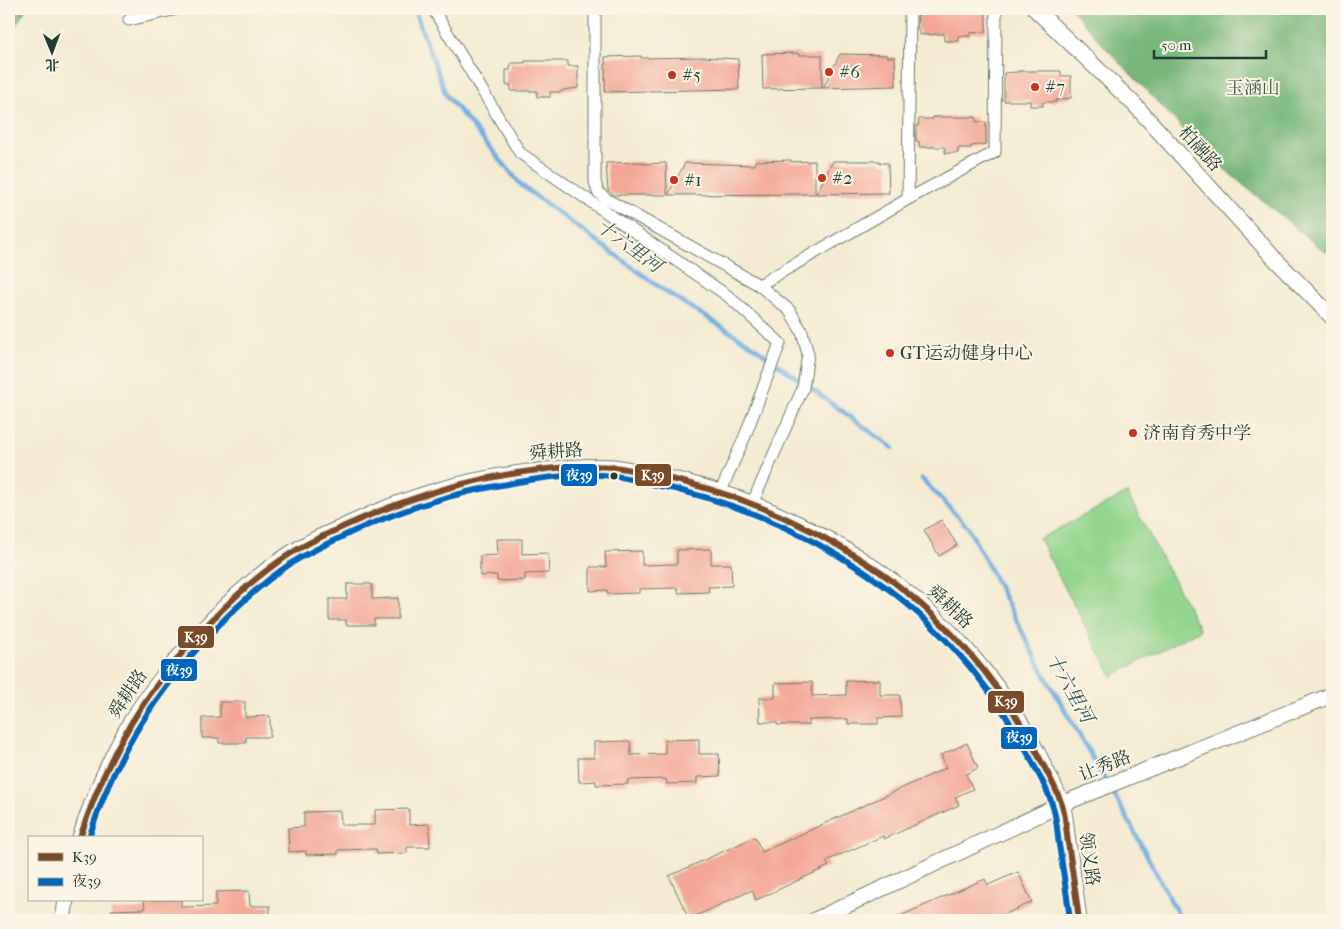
<svg xmlns="http://www.w3.org/2000/svg" width="1341" height="929" font-family="'IM FELL French Canon','Noto Serif SC',serif">
  <style>
    .green { fill: #94d68e; stroke: #5a8a61 }
    .forest { fill: #77b779; stroke: #4b7a56 }
    .lines { fill: none; stroke-linecap: round; stroke-linejoin: round }
    .stream { stroke: #6aaddf; stroke-width: 4.5 }
    .building { fill: #f3a794 }
    .minor-casing { stroke: #6a7a6b; stroke-width: 13 }
    .tertiary-casing { stroke: #6a7a6b; stroke-width: 17 }
    .minor { stroke: #fff; stroke-width: 11 }
    .tertiary { stroke: #fff; stroke-width: 15 }
    .bus-1-casing { stroke: #fcf5e5; stroke-width: 10 }
    .bus-2-casing { stroke: #fcf5e5; stroke-width: 10 }
    .bus-1 { stroke: #7a4b2a; stroke-width: 6 }
    .bus-2 { stroke: #0065bd; stroke-width: 6 }
    .poi-dot { fill: #c8321e; stroke: #fcf5e5; stroke-width: 2 }
    .bus-dot { fill: #1f3d34; stroke: #fcf5e5; stroke-width: 2 }
    .labels { text-anchor: middle; dominant-baseline: central; stroke-width: 4; stroke-linejoin: round; paint-order: stroke }
    .poi-label { font-size: 18px; fill: #1f3d34; stroke: #fcf5e5; text-anchor: start }
    .park-label { font-size: 18px; fill: #365c46; stroke: #fcf5e5 }
    .street-label { font-size: 18px; fill: #1f3d34; stroke: #fcf5e5 }
    .water-label { font-size: 19px; font-style: italic; fill: #32595f; stroke: #fcf5e5 }
    .line-badge { stroke: #fcf5e5; stroke-width: 2 }
    .badge-label { font-size: 14px; text-anchor: middle; font-weight: bold; fill: #fff }
  </style>
  <rect width="100%" height="100%" fill="#fcf5e5"/>
  <filter id="ink" filterUnits="userSpaceOnUse"><feTurbulence type="fractalNoise" baseFrequency=".02" numOctaves="2"/><feDisplacementMap in="SourceGraphic" scale="10" xChannelSelector="R" yChannelSelector="G"/><feConvolveMatrix kernelMatrix="1 2 1 2 8 2 1 2 1" color-interpolation-filters="sRGB"/></filter>
  <filter id="wash" filterUnits="userSpaceOnUse"><feTurbulence type="fractalNoise" baseFrequency=".0096" numOctaves="4" result="noise"/><feDisplacementMap in="SourceGraphic" scale="20" xChannelSelector="R" yChannelSelector="G"/><feGaussianBlur stdDeviation="1.12" result="paint"/><feColorMatrix in="noise" values="0 0 0 0 0 0 0 0 0 0 0 0 0 0 0 0 0 1.4 0 .05"/><feComposite in="paint" operator="in"/></filter>
  <g filter="url(#wash)">
    <rect width="100%" height="100%" fill="#f4ebd2"/>
    <path class="green" d="M1127 493 1200 630 1112 676 1039 539Z"/>
    <path class="forest" d="M9 9H26L9 36Z
      M1072 9H1332V252L1324 251 1213 160 1104 46Z"/>
    <g class="lines">
      <path class="stream" d="M414 9 446 95 522 186 666 292 753 346 893 448
        M922 479 968 527 1043 672 1125 814 1181 920"/>
    </g>
    <g id="blocks">
      <path class="building" d="M918 9 986 10V32L970 33V36H958V41H944V34L919 35V29H917Z
        M798 53V55H822V88L763 89 762 54Z
        M840 54 887 55V57H895L896 86 823 88Z
        M641 56V58L703 57 738 59 739 89 605 92V57Z
        M525 61H568V66H578V88L563 90 562 92H550V97H537V91H511V85H506V70H510L511 63H525Z
        M1018 71H1061V76H1071V98L1056 100V102H1043V106H1030V101H1004V73L1018 72Z
        M933 117H976V122H986V144L971 146 970 148H958V153H945V147H919V141H916V126H918L919 119H933Z
        M791 160V162L815 161V194L668 195 685 163 755 165V161Z
        M833 161H880V163H888L889 193 816 194Z
        M643 162V164L666 163 667 195H614L608 190 606 163Z
        M941 520 957 545 939 556 924 530Z
        M497 539H522V554L548 553 549 573 525 574V580L497 581V575L480 576V556L498 555Z
        M711 549V564H731L732 586 708 587 709 592 678 593V588L639 589V593L608 594 607 590 590 591V567H606L605 552 642 551V565L677 564V550Z
        M347 584H372V599L398 598V619H374V625H346V620H329V599H347Z
        M880 680V695H900L901 717 878 718V724H848V719L809 720V725H777V722H760L759 698H775V683L812 682V696L846 695V681Z
        M220 702H245V717L270 716V737H246V743H219V738H202V718L220 717Z
        M699 739V754H719L720 776 697 777V783L667 784 666 779 627 780 628 784 596 785V781L579 782 578 758H594V742L630 741 631 755 665 754V740Z
        M967 743 978 768 966 774 973 789 955 797 959 805 884 839 883 836 826 861 829 866 756 900 752 890 689 919 669 876 755 837 762 852 946 768 941 755Z
        M409 809V825L429 824 430 847H407V853L377 854 376 849 338 850V854L306 855V851L289 852 288 828 304 827V812L340 811 341 825H375V810Z
        M1018 872 1032 902 992 920H891L985 879 988 885Z
        M249 891 250 906H270V920H111V910L145 909 144 900H181V907L216 906V892Z"/>
    </g>
  </g>
  <g filter="url(#ink)">
    <use href="#blocks" fill-opacity="0" stroke="#6a7a6b" stroke-width="1"/>
    <g class="lines">
      <defs>
        <path id="minor" d="M433 9 520 153 728 296 780 343 745 436 720 493
          M595 9V182L598 192 606 199 759 285
          M129 20 177 9
          M908 199 995 152 996 11 994 9
          M752 504 803 388 808 354 802 332 790 311 759 285 908 199 910 9"/>
        <path id="tertiary" d="M1035 9 1134 104 1273 257 1332 317
          M80 838C91 802 106 767 124 734 137 709 155 686 172 665 211 618 255 572 308 543 320 536 334 531 347 525 407 497 462 480 529 472 556 469 585 465 613 467 627 468 641 473 655 475 735 491 813 525 880 572 951 623 1009 691 1046 770 1051 780 1057 791 1061 802 1066 814 1066 830 1068 843 1072 869 1076 895 1079 920
          M63 920 66 900
          M815 920 1062 804 1332 695"/>
      </defs>
      <use href="#minor" class="minor-casing"/>
      <use href="#tertiary" class="tertiary-casing"/>
      <use href="#minor" class="minor"/>
      <use href="#tertiary" class="tertiary"/>
      <defs>
        <path id="bus-1" d="M80 838C108 751 147 688 210 622 234 597 260 573 290 554 308 542 327 534 347 525 394 504 442 487 494 477 532 470 574 464 613 467 625 468 636 471 648 474 726 489 801 520 868 564 941 612 1000 680 1039 757 1047 772 1055 786 1061 802 1066 815 1066 829 1068 843 1072 869 1076 894 1079 920"/>
        <path id="bus-2" d="M89 838C114 759 149 703 203 642 229 613 258 586 290 564 310 551 331 542 352 532 399 511 446 495 496 486 534 479 575 472 613 476 625 477 636 480 647 483 724 498 798 528 863 571 937 620 995 688 1035 767 1041 779 1048 791 1052 804 1057 817 1057 831 1059 845 1063 870 1067 895 1070 920"/>
      </defs>
      <use href="#bus-1" class="bus-1-casing"/>
      <use href="#bus-2" class="bus-2-casing"/>
      <use href="#bus-1" class="bus-1"/>
      <use href="#bus-2" class="bus-2"/>
    </g>
  </g>
  <g class="poi-dot">
    <circle cx="829" cy="72" r="5"/>
    <circle cx="672" cy="75" r="5"/>
    <circle cx="1035" cy="87" r="5"/>
    <circle cx="822" cy="178" r="5"/>
    <circle cx="674" cy="180" r="5"/>
    <circle cx="890" cy="353" r="5"/>
    <circle cx="1133" cy="433" r="5"/>
  </g>
  <circle class="bus-dot" cx="614" cy="476" r="4.5"/>
  <g class="labels">
    <g class="poi-label">
      <text x="839" y="72">#6</text>
      <text x="682" y="75">#5</text>
      <text x="1045" y="87">#7</text>
      <text x="832" y="178">#2</text>
      <text x="684" y="180">#1</text>
      <text x="900" y="353">GT运动健身中心</text>
      <text x="1143" y="433">济南育秀中学</text>
    </g>
    <g class="park-label">
      <text x="1253" y="88">玉涵山</text>
    </g>
    <g class="street-label">
      <text transform="translate(1200 149) rotate(48)">柏融路</text>
      <text transform="translate(556 452) rotate(-4)">舜耕路</text>
      <text transform="translate(950 607) rotate(43)">舜耕路</text>
      <text transform="translate(128 694) rotate(-56)">舜耕路</text>
      <text transform="translate(1105 766) rotate(-22)">让秀路</text>
      <text transform="translate(1089 859) rotate(82)">领义路</text>
    </g>
    <g class="water-label">
      <text transform="translate(629 246) rotate(36)">十六里河</text>
      <text transform="translate(1070 688) rotate(61)">十六里河</text>
    </g>
  </g>
  <g class="line-badge">
    <rect x="634" y="463" width="38" height="24" rx="5" fill="#7a4b2a"/>
    <rect x="560" y="463" width="38" height="24" rx="5" fill="#0065bd"/>
    <rect x="177" y="625" width="38" height="24" rx="5" fill="#7a4b2a"/>
    <rect x="160" y="658" width="38" height="24" rx="5" fill="#0065bd"/>
    <rect x="987" y="690" width="38" height="24" rx="5" fill="#7a4b2a"/>
    <rect x="1000" y="726" width="38" height="24" rx="5" fill="#0065bd"/>
  </g>
  <g class="badge-label">
    <text x="653" y="480">K39</text>
    <text x="579" y="480">夜39</text>
    <text x="196" y="642">K39</text>
    <text x="179" y="675">夜39</text>
    <text x="1006" y="706">K39</text>
    <text x="1019" y="742">夜39</text>
  </g>
  <rect width="1341" height="929" fill="none" stroke="#fcf5e5" stroke-width="30"/>
  <rect x="28" y="836" width="175" height="65" fill="#fcf5e5" stroke="#a4ab9e"/>
  <rect x="38" y="853" width="25" height="8" fill="#7a4b2a" stroke="#a4ab9e"/>
  <text x="72" y="862" font-size="15" fill="#1f3d34">K39</text>
  <rect x="38" y="878" width="25" height="8" fill="#0065bd" stroke="#a4ab9e"/>
  <text x="72" y="886" font-size="15" fill="#1f3d34">夜39</text>
  <g transform="translate(52 52) rotate(179)" stroke="#fcf5e5" stroke-width="4" paint-order="stroke">
  <path d="M0-4L9 19L0 12L-9 19Z" fill="#1f3d34"/>
  <text y="-8" font-size="14" font-weight="bold" text-anchor="middle" fill="#1f3d34">北</text>
  </g>
  <path d="M1154 50v8h112v-8" fill="none" stroke="#1f3d34" stroke-width="2.5"/>
  <text x="1161" y="50" font-size="15" fill="#1f3d34" stroke="#fcf5e5" stroke-width="4" paint-order="stroke">50 m</text>
</svg>
